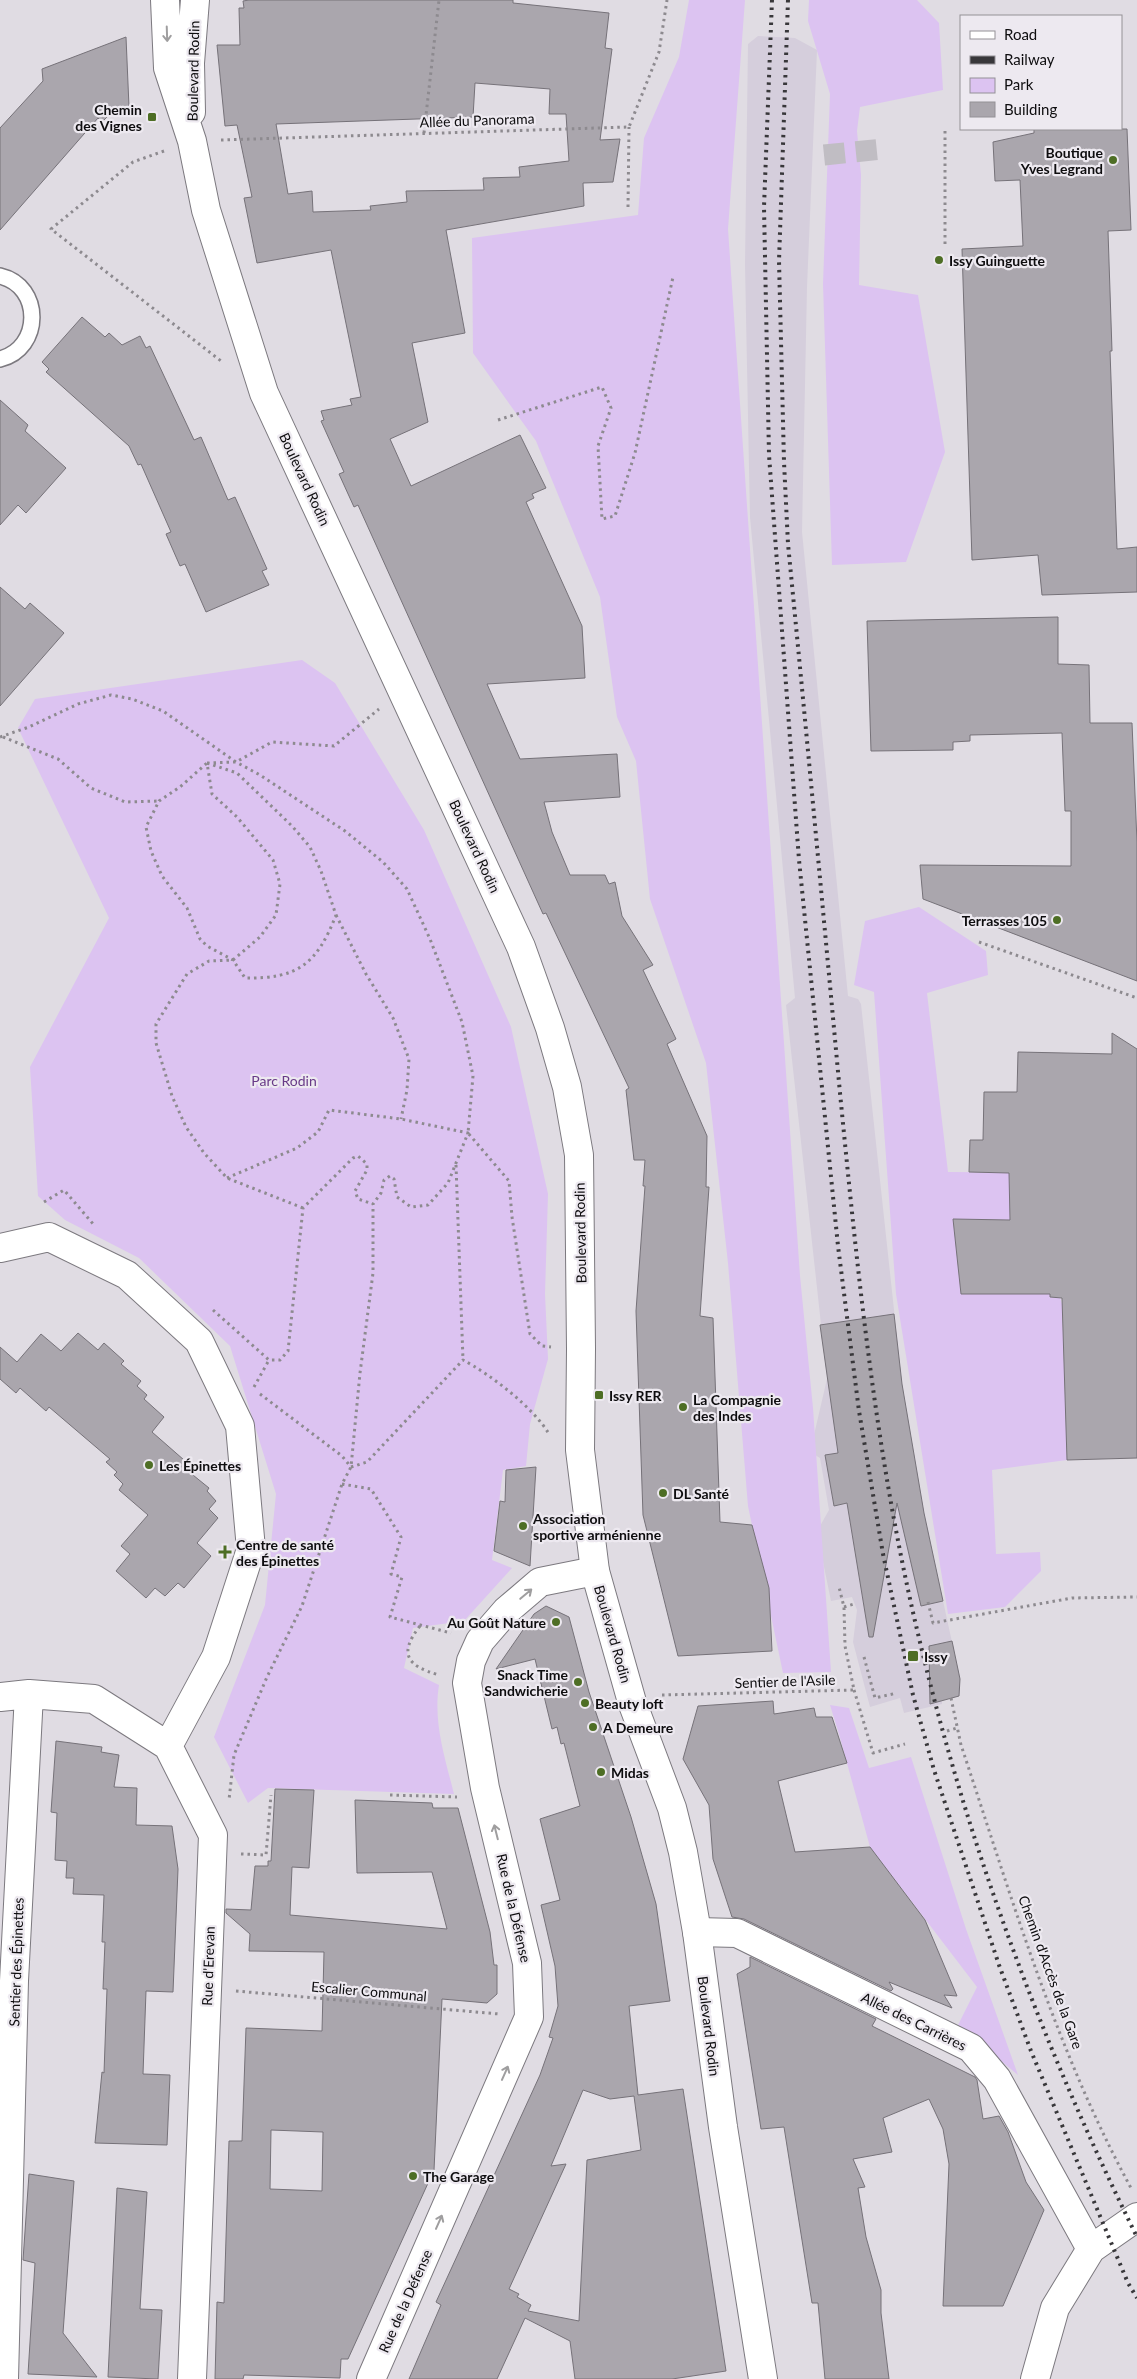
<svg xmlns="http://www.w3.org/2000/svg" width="1137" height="2379" font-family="Lato,sans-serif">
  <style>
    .built { fill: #d5cedc }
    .green { fill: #dcc3f1 }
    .building { fill: #aaa6ad; stroke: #767279; fill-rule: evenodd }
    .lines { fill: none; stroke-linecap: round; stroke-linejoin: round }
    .pedestrian-tunnel { stroke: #c0bdc3; stroke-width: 21; stroke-dasharray: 21 11; stroke-linecap: butt }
    .service-casing { stroke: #7c797f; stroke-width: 18 }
    .minor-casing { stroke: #7c797f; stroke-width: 30 }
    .tertiary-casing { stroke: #7c797f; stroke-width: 30 }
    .primary-casing { stroke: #7c797f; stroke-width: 30 }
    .path { stroke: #8d8a8f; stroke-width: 3; stroke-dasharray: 2.5 4; stroke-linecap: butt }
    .service { stroke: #fff; stroke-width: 15 }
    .minor { stroke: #fff; stroke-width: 28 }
    .tertiary { stroke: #fff; stroke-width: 28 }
    .primary { stroke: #fff; stroke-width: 28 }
    .rail { stroke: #38373a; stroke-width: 4; stroke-dasharray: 2.5 5; stroke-linecap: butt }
    .oneway { stroke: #9f9e9f }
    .poi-dot { fill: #4e6e25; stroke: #ede9f0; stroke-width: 2 }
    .labels { text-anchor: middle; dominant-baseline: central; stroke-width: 4.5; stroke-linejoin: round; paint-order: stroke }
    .street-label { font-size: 14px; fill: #0e0d0f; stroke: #ede9f0 }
    .poi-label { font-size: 14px; font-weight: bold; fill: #0e0d0f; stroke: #ede9f0; text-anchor: start }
    .park-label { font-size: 14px; fill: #683a87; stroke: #ede9f0 }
  </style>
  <rect width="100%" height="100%" fill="#e0dce3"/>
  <path class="built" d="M758 36 795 38 817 50 807 287 802 532 848 996 858 999 861 1004 902 1384 924 1513 960 1679 959 1696 942 1699V1704L904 1713 900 1698 870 1707 853 1642 857 1610 852 1597 831 1601 820 1547V1526L829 1510 820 1458 810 1452 827 1379 786 1005 795 998 750 517 745 265 748 44Z"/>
  <path class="green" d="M689 0H745L728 229 800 1276 813 1408 831 1672 783 1673 748 1506 728 1263 706 1063 650 899 636 761 617 717 600 597 536 441 473 353 472 238 638 215 644 138 679 57Z
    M809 0H917L939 23 943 90 860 107 857 131 861 175 859 285 918 295 945 452 906 562 832 565 823 284 830 94 808 21Z
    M302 660 335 683 424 830 511 1027 548 1194 545 1294 548 1359 530 1424 526 1466 503 1470 492 1560 512 1568 464 1621 413 1628 404 1668 439 1685C433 1722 445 1758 454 1794L268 1788 248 1803 214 1737 265 1605 276 1494 230 1346 139 1258 65 1220 38 1196 30 1067 109 918 18 728 35 699Z
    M919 907 986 951 988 975 927 993 948 1172 1061 1173 1010 1220 1012 1294H1050L1051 1297 1060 1298 1062 1304 1067 1460 992 1470 996 1554 1040 1552 1041 1571 1005 1607 948 1614 896 1294 874 992 854 985 865 921Z
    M830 1705 849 1708 869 1768 911 1757 966 1929 1018 2075 958 2025 977 1987 870 1847 839 1734Z"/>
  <path class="building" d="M249 0H513V3L609 13 605 48 612 49 600 140 620 139 613 182 583 183 584 206 446 230 465 333 412 343 428 422 390 439 411 486 520 435 546 488 532 494 534 498 526 502 582 626 585 678 487 684 520 759 617 754 620 797 544 802 552 832 570 875H605L609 884 615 882 622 916 653 965 643 970 676 1039 667 1044 707 1136 706 1187H709L700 1316 713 1318 720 1522 752 1525 769 1588 772 1651 678 1656 643 1515 636 1311 645 1186H643L645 1160H634L626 1090 629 1088 546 913 543 914 358 505 354 507 339 474 344 472 321 421 324 420 321 411 352 405 350 399 361 397 331 250 257 263 244 198 252 197 237 125 225 126 217 45H240L239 8H244L243 1ZM475 83 550 89 549 114H566L569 161 519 167 520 177 483 178 484 190 406 191 407 202 370 206 371 210 313 212 312 191 288 194 276 124 473 117Z
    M126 37 129 107 115 109 102 122 98 118 0 230V128L43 81 42 69Z
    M1034 129H1127L1131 230 1108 231 1112 351H1110L1117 549 1137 547V592L1042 595 1038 555 972 560 962 249 1023 246 1020 180 995 181 993 142 1034 133Z
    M82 317 105 337 109 333 122 345 140 336 146 348 150 346 194 440 201 437 228 500 235 497 267 569 262 571 269 585 206 612 185 564 180 566 166 534 171 532 141 464 138 465 129 446 46 372 49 369 42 362Z
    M0 400 28 425 25 431 66 468 26 513 18 505 0 525Z
    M0 587 25 609 30 603 64 633 0 706Z
    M1058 617V664L1089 665 1090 723H1132L1137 842V981L923 899 920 865 1071 866V811H1065L1062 733 970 735V741L953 742V750L871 751 867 621Z
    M1112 1033 1137 1049V1458L1067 1460 1062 1298 1050 1297V1294H961L953 1219 1010 1220 1009 1173 969 1172 970 1140H983L984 1092H1017L1018 1052 1112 1054Z
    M894 1314 902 1384 924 1513 943 1601 921 1606 897 1503 873 1637H869L847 1503 834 1506 825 1455 838 1453 820 1325Z
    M78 1333 98 1350 104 1343 124 1361 121 1364 141 1381 137 1386 147 1395 144 1399 164 1417 152 1432 192 1467 188 1471 209 1488 207 1491 216 1501 209 1509 218 1518 197 1543 211 1556 184 1588 178 1583 165 1596 155 1588 146 1598 116 1571 130 1554 121 1546 148 1515 119 1490 123 1484 114 1475 117 1472 106 1462 110 1459 49 1407 46 1411 20 1388 16 1393 0 1379V1347L17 1362 41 1334 61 1351Z
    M536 1467 530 1566 494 1551 500 1501 505 1502 506 1470Z
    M546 1606 569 1617 589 1692 631 1817 656 1904 670 2001 629 2006 638 2095 683 2089 726 2371 672 2379H575L570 2341 525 2318 497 2379H409L441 2305 436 2302 540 2075 553 2038 549 2037 558 2006 555 1966 541 1905 560 1900 540 1819 580 1806 564 1743 561 1744 557 1727 552 1729 535 1659 496 1669 534 1614ZM583 2090 610 2099 634 2096 641 2150 587 2160 579 2321 528 2311 531 2305 517 2297 519 2294 509 2289 566 2164 551 2166Z
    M952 1641 960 1679 959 1696 930 1704 929 1646Z
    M773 1701 774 1714 814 1708 816 1717H832L847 1763 778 1781 795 1852 870 1847 925 1920 957 1996 944 1995 952 2008 889 1982 893 1989 891 1991 744 1919 732 1917 713 1859 709 1805 683 1759 698 1706Z
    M56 1741 102 1747 101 1752 119 1755 114 1787 137 1788 136 1825 172 1826 178 1869 173 1992 146 1991 143 2074 170 2075 167 2145 95 2143 102 2072 104 2073 107 1989H103L105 1942H102L104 1895 73 1894 74 1878H66L67 1861 55 1860 57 1813 51 1812Z
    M275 1789 314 1790 309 1868 292 1867 290 1915 447 1929 432 1872 357 1873 355 1800 432 1803 433 1808H458L490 1932 494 1965H497V1994L487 2003 442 1999 434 2170 348 2359H341L340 2378 244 2375 243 2379H215L217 2302 224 2303 229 2141H242L246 2028 322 2031 324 1952 249 1951 250 1934 226 1913V1909L251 1910 255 1866H268V1861H271ZM271 2130 323 2132 322 2191 270 2189Z
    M750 1957 876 2019 872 2026 975 2077 977 2080 983 2119 999 2116 1008 2132 1026 2182 1044 2210 1003 2306H943L949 2164 943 2129 929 2099 883 2118 892 2152 853 2159 865 2187 858 2188 866 2237 881 2290V2313L889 2379H825L818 2303H812L784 2127 761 2129 737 1974 750 1967Z
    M29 2174 74 2181 63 2333 97 2377 28 2374 35 2263 23 2260Z
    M117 2188 147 2192 140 2309 162 2310 158 2379 108 2377Z"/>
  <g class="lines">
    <path class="pedestrian-tunnel" d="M824 155 883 149"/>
    <defs>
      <path id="service" d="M0 276C43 286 42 349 0 359"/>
      <path id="minor" d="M0 1248 49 1237 127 1275 199 1341 240 1426 251 1549 216 1657 168 1746
        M0 1697 29 1694 94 1699 168 1746 213 1835 192 2379
        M697 1932 737 1933 971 2048 997 2079 1091 2249
        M4 2379 14 1981 29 1694"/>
      <path id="tertiary" d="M371 2379 529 2017 527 1963 485 1788 467 1683 471 1661 480 1641 506 1611 540 1582 595 1571"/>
      <path id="primary" d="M165 0 168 68 192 141 206 210 264 393 521 947 550 1028 567 1087 579 1155 581 1349 580 1450 595 1571 632 1702 672 1808 683 1852 697 1932 723 2127 763 2379
        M191 112 190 63 195 0
        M1035 2379 1055 2308 1091 2249 1137 2217"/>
    </defs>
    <use href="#service" class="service-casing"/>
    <use href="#minor" class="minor-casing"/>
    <use href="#tertiary" class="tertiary-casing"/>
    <use href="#primary" class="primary-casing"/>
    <path class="path" d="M945 131V245
      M424 133 439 0
      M221 140 629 127 659 52 667 0
      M164 151 133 162 51 229 221 361
      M628 207 629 127
      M498 420 602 387 611 408 598 446 602 519 615 516 635 453 673 277
      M0 737 29 727 78 704 111 695 132 699 163 711 236 762 260 775 345 831 383 862 407 889 430 939 462 1022 473 1076 468 1133 509 1181 512 1217 530 1334 542 1346 551 1347
      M3 737 58 759 91 788 125 802 159 801
      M207 763 237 773 292 826 310 847 321 871 336 915C317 964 298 979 245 978L233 960 207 946 200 939 187 908 162 876 151 851 146 827 159 801 180 787Z
      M336 915 366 974 393 1018 409 1059 407 1090 401 1119
      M979 942 1137 998
      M456 1165 463 1360
      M227 1178 297 1148 318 1132 329 1110 401 1119 468 1133 448 1183 428 1205 411 1207 397 1197 394 1179 390 1176 384 1180 381 1193 373 1204V1273L360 1373 351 1467 342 1484 302 1606 267 1677 234 1755 229 1800
      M44 1202 64 1190 94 1225
      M303 1208 227 1178 204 1153 186 1127 172 1096 156 1043V1024L187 974 209 961 233 960 260 937 276 915 280 884 273 860 237 817 212 794 207 763 236 762 272 742 334 746 379 709
      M213 1310 269 1360H280L288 1351 303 1208 353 1158 358 1156 367 1164V1170L355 1191 358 1199 373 1204
      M254 1387 269 1360
      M260 1394 342 1456 351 1467 367 1462 463 1360C490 1374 534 1408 549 1434
      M342 1484 371 1489 401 1537 391 1574 402 1577 390 1617 451 1633
      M928 1602 933 1623 1072 1598 1137 1597
      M844 1607 854 1604
      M420 1626C398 1654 407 1666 439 1675
      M864 1657 875 1698 897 1693
      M854 1690 873 1753 905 1744
      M662 1695 854 1690 845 1646 844 1607 839 1587
      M951 1698 961 1745C1011 1895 1055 2048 1131 2188
      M947 1731 957 1728
      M390 1795 457 1797
      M241 1854 266 1855 271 1795
      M236 1991 499 2014"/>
    <use href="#service" class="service"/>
    <use href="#minor" class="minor"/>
    <use href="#tertiary" class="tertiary"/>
    <use href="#primary" class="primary"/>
    <path class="rail" d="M772 0 764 207 769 455 799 860 838 1246 859 1411 883 1554 913 1695 934 1770 999 1965 1031 2051 1128 2283 1137 2298
      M788 0 779 261 784 462 788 544C806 727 823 910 840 1093 858 1276 876 1459 919 1638 968 1846 1043 2047 1137 2237"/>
  </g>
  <defs><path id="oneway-shaft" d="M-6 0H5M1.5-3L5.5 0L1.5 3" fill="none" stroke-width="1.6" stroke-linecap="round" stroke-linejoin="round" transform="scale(1.25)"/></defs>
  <g class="oneway">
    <use href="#oneway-shaft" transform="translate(167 34) rotate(88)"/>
    <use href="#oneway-shaft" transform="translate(526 1594) rotate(-40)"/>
    <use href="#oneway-shaft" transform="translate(496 1832) rotate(-104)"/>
    <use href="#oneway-shaft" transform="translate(505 2073) rotate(-66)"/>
    <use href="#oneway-shaft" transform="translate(439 2222) rotate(-66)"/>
  </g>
  <g class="poi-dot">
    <rect x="147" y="112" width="10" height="10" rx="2.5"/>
    <circle cx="1113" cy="160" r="5"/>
    <circle cx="939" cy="260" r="5"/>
    <circle cx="1057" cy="920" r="5"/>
    <rect x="594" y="1390" width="10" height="10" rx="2.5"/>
    <circle cx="683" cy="1407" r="5"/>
    <circle cx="149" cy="1465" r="5"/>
    <circle cx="663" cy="1493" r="5"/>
    <circle cx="523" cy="1526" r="5"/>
    <path d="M222.5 1544.5h5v5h5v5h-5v5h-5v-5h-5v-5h5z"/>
    <circle cx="556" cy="1622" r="5"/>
    <rect x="907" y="1650" width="12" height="12" rx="2.5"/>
    <circle cx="578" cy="1682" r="5"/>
    <circle cx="585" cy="1703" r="5"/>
    <circle cx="593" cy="1727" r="5"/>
    <circle cx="601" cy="1772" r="5"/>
    <circle cx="413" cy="2176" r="5"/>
  </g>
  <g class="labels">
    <g class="street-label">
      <text transform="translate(193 71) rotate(-89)">Boulevard Rodin</text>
      <text transform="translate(477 120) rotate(-2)">Allée du Panorama</text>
      <text transform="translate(305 479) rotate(65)">Boulevard Rodin</text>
      <text transform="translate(475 846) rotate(65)">Boulevard Rodin</text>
      <text transform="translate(580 1233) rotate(-91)">Boulevard Rodin</text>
      <text transform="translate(613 1634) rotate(74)">Boulevard Rodin</text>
      <text transform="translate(785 1681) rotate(-2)">Sentier de l'Asile</text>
      <text transform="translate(514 1908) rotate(77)">Rue de la Défense</text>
      <text transform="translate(16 1962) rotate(-88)">Sentier des Épinettes</text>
      <text transform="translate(208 1966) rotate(-88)">Rue d'Erevan</text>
      <text transform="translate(1051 1972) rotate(70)">Chemin d'Accès de la Gare</text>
      <text transform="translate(369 1991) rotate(5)">Escalier Communal</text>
      <text transform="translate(914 2021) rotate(26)">Allée des Carrières</text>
      <text transform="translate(709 2026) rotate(83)">Boulevard Rodin</text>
      <text transform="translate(405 2301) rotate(-66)">Rue de la Défense</text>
    </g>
    <g class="poi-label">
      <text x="142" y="109" text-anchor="end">Chemin<tspan x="142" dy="16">des Vignes</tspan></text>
      <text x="1103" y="152" text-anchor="end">Boutique<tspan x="1103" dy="16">Yves Legrand</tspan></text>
      <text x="949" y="260">Issy Guinguette</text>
      <text x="1047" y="920" text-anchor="end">Terrasses 105</text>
      <text x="609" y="1395">Issy RER</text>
      <text x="693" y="1399">La Compagnie<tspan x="693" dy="16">des Indes</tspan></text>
      <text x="159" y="1465">Les Épinettes</text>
      <text x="673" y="1493">DL Santé</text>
      <text x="533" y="1518">Association<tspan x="533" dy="16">sportive arménienne</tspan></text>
      <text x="236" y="1544">Centre de santé<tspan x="236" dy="16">des Épinettes</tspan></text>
      <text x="546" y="1622" text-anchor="end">Au Goût Nature</text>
      <text x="924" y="1656">Issy</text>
      <text x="568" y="1674" text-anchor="end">Snack Time<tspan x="568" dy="16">Sandwicherie</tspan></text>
      <text x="595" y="1703">Beauty loft</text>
      <text x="603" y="1727">A Demeure</text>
      <text x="611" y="1772">Midas</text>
      <text x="423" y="2176">The Garage</text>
    </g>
    <g class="park-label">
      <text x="284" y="1080">Parc Rodin</text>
    </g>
  </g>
  <rect x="960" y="15" width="162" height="115" fill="#ede9f0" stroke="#949196"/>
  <rect x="970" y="31" width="25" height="8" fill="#ffffff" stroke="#949196"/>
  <text x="1004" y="40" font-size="15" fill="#0e0d0f">Road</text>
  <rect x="970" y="56" width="25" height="8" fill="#38373a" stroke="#949196"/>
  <text x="1004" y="65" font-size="15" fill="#0e0d0f">Railway</text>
  <rect x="970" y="78" width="25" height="15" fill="#dcc3f1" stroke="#949196"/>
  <text x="1004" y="90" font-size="15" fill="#0e0d0f">Park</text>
  <rect x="970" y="102" width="25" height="15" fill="#aaa6ad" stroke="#949196"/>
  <text x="1004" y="115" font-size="15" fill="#0e0d0f">Building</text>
</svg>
